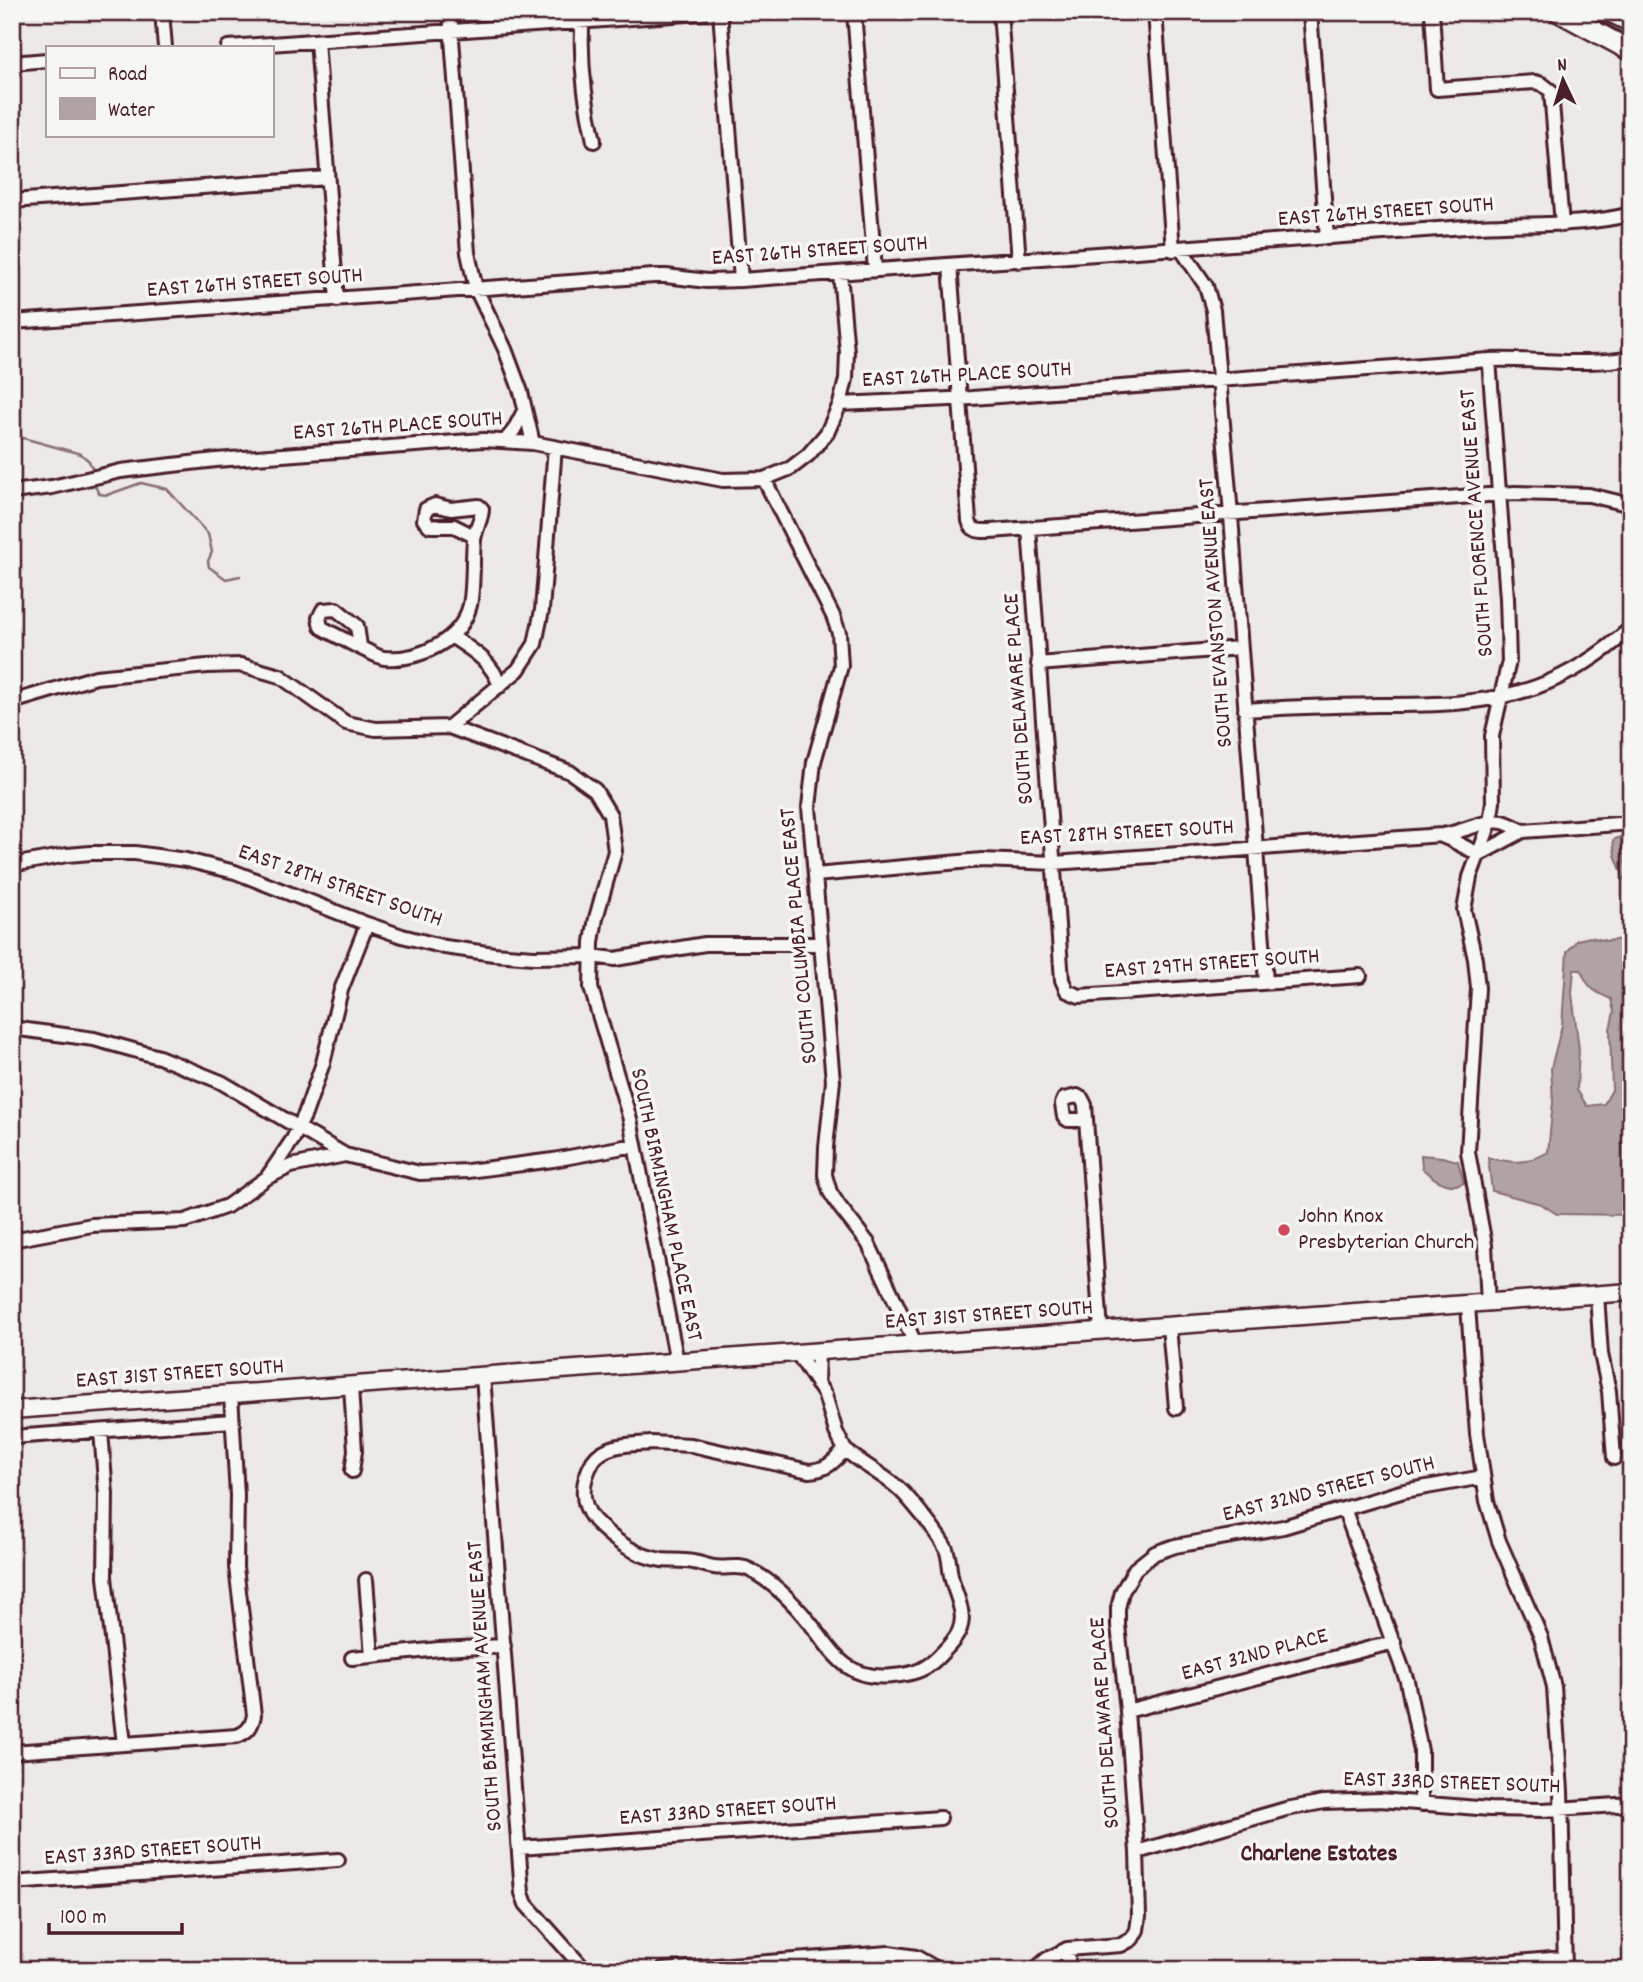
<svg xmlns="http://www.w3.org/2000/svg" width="1643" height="1982" font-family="Dekko,sans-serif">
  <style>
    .water { fill: #b1a2a3; stroke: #886e73; stroke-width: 2; fill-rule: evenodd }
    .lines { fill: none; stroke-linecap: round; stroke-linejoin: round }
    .stream { stroke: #886e73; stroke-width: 2.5 }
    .minor-casing { stroke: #4a1f2b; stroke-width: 18 }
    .major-casing { stroke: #4a1f2b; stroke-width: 21 }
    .highway-casing { stroke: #4a1f2b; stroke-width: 24 }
    .minor { stroke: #f6f6f2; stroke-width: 12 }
    .major { stroke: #f6f6f2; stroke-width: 16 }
    .highway { stroke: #f6f6f2; stroke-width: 19 }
    .rail { stroke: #4a1f2b; stroke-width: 2.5 }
    .poi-dot { fill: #d1495b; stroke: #f6f6f2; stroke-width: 2.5 }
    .labels { text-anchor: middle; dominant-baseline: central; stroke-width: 7; stroke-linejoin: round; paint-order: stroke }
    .street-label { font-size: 23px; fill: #4a1f2b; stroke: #f6f6f2 }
    .poi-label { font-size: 23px; fill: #4a1f2b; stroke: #f6f6f2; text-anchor: start }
    .neighbourhood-label { font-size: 24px; font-weight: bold; fill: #4a1f2b; stroke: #f6f6f2 }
  </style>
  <rect width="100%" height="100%" fill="#ece9e6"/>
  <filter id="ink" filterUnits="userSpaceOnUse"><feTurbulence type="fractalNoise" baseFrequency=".0143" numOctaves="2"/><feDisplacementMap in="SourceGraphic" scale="14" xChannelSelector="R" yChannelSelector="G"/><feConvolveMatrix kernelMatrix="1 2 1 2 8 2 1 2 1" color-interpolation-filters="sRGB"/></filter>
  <g filter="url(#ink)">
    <path class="water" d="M1620 837 1628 878 1631 884V896L1615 855 1613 840Z
      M1590 937 1607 941 1631 938V1128L1625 1136 1631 1181V1215L1557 1214 1541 1204 1492 1191 1488 1158C1513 1163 1526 1165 1548 1152L1553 1102 1551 1068 1562 1025 1567 952 1577 940ZM1574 970H1581C1587 987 1594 992 1611 999L1614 1012 1610 1029 1612 1090 1604 1104 1587 1106 1577 1090 1579 1049 1572 993Z
      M1421 1155 1442 1157 1458 1161 1464 1183C1448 1190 1433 1179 1422 1168Z"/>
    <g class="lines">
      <path class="stream" d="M12 435 81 454 89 461 94 473
        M95 486 99 494 107 495 141 483 167 489 208 534 212 552 208 561 209 567 226 579 240 576"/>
      <defs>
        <path id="minor" d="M162 12 165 47
          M450 12 468 253 476 289 505 349 521 392 533 443
          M583 12C579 57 584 98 594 141
          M720 12 741 280
          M854 12 875 270
          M1000 12 1019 261
          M1155 12 1173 250
          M1310 12 1327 238
          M1432 12 1437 89 1535 82 1542 84 1551 91 1562 225
          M317 41 337 300
          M228 47 715 12
          M12 63 47 60
          M12 201 327 178
          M1181 249 1206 286 1213 310 1230 503 1266 982
          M950 265 969 521C972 532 980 531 990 531L1515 493 1589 495 1631 505
          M12 322 654 276H666L707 281 741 280 1479 226C1530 223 1581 227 1631 214
          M840 404 972 398 1489 360C1536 358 1584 367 1631 358
          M506 440 514 430 524 411
          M764 479 833 616 839 633 841 666 814 762 809 807 833 1081 826 1147 825 1175 830 1192 839 1206 868 1243 916 1345
          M12 492 52 487 121 471 216 460 483 440 533 443 723 480 764 479 791 468 808 455 827 433 840 404 846 379 847 352 840 273
          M1029 528 1062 980 1067 991 1079 996 1360 976
          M451 636C472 650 492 661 500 686
          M360 646 357 626 336 609 323 610 319 618 321 627C329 632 379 658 384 658 419 661 461 641 470 605 474 585 472 561 474 540 475 529 482 519 482 509L479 506 451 509 435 505 426 509 424 520 430 526H454L474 536
          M1038 664 1240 648
          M12 702 96 677 207 666 241 665 280 676 346 723 376 729 449 727 570 772 595 790 610 815 615 851 596 918 592 942 591 988 630 1119 677 1362
          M1245 710C1289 707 1333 706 1378 705 1431 705 1485 705 1536 687 1572 674 1603 653 1631 628
          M449 727 518 670 535 644 542 610 555 447
          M1442 836C1456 841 1466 849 1480 854L1523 831 1631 823
          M12 865 67 855 91 853H135L186 860 235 872 367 924 402 936 445 947 494 954 534 957 591 956 615 959 705 944H821
          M815 875 982 860 1054 863 1442 835C1461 833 1484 819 1503 822 1510 824 1517 828 1523 831
          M12 1028 94 1039 159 1057 221 1082 345 1155 420 1173 468 1171 553 1160 635 1145
          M1086 1120H1068L1064 1117 1062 1104 1064 1099 1077 1096 1082 1099 1085 1105 1101 1331
          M268 1176 293 1139 305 1114 323 1063 341 990 367 924
          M12 1240 92 1225 185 1221 227 1206 268 1177 291 1166 345 1155
          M1597 1295 1601 1354 1609 1391 1614 1458
          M1488 1304 1485 1245 1468 1152 1478 988 1475 959 1464 910 1470 877 1490 823 1493 802 1492 736 1509 661 1507 598 1489 360
          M1468 1305 1477 1434 1487 1501 1499 1541 1541 1637 1554 1687 1561 1791 1565 1970
          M1169 1326 1176 1408
          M797 1353 825 1395 836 1432 845 1450
          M483 1376 522 1893 526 1904 585 1970
          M817 1384 818 1352
          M351 1386 355 1451 352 1471
          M101 1431 106 1494 105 1577 124 1744
          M12 1437 232 1421
          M651 1443 691 1445 809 1471C827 1470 833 1462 845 1450 861 1463 880 1473 897 1487 909 1497 939 1535 946 1549 950 1559 949 1570 952 1580 954 1589 958 1597 960 1606 966 1626 957 1638 943 1652 928 1669 916 1674 893 1676 847 1681 834 1654 810 1623 794 1603 773 1582 750 1570 739 1564 726 1569 714 1567 707 1566 700 1563 693 1562 683 1560 672 1561 662 1560 635 1556 612 1539 594 1520 579 1502 582 1480 593 1461 605 1443 632 1445 651 1443Z
          M1345 1511 1407 1681 1421 1751V1804
          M366 1580 372 1656
          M352 1658 439 1649 504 1646
          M1127 1711 1394 1642
          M12 1752 237 1736C248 1732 252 1726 254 1715L236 1567 237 1495 231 1395
          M519 1848 940 1818
          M1137 1852 1286 1809 1324 1802 1380 1800 1490 1809 1543 1810 1631 1804
          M12 1883 338 1860
          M1067 1949 1069 1970
          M662 1970 889 1953 916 1957 939 1970
          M1034 1970 1047 1959 1067 1949 1121 1945 1132 1939 1137 1930 1139 1916 1137 1852 1127 1711 1118 1625V1608L1122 1592 1135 1569 1155 1553 1175 1546 1283 1527 1404 1491 1483 1477
          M1422 1970 1563 1958"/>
        <path id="major" d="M12 1410 1631 1292"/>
        <path id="highway" d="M1559 12 1631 51
          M1611 12 1631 22"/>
      </defs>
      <use href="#minor" class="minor-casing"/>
      <use href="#major" class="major-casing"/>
      <use href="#highway" class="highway-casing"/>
      <use href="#minor" class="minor"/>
      <use href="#major" class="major"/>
      <use href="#highway" class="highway"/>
      <path class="rail" d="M1584 12 1631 38"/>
    </g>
  </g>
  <circle class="poi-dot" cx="1284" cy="1230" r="7"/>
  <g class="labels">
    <g class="street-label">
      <text transform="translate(1386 213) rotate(-4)">EAST 26TH STREET SOUTH</text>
      <text transform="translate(820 252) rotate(-4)">EAST 26TH STREET SOUTH</text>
      <text transform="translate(255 284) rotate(-4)">EAST 26TH STREET SOUTH</text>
      <text transform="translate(967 376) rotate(-3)">EAST 26TH PLACE SOUTH</text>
      <text transform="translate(398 427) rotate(-4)">EAST 26TH PLACE SOUTH</text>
      <text transform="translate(1478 523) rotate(-94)">SOUTH FLORENCE AVENUE EAST</text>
      <text transform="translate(1217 613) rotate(-94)">SOUTH EVANSTON AVENUE EAST</text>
      <text transform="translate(1020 699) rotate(-94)">SOUTH DELAWARE PLACE</text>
      <text transform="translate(1127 834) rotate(-3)">EAST 28TH STREET SOUTH</text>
      <text transform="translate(340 887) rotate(19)">EAST 28TH STREET SOUTH</text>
      <text transform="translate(800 936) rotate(-95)">SOUTH COLUMBIA PLACE EAST</text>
      <text transform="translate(1212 965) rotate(-4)">EAST 29TH STREET SOUTH</text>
      <text transform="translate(665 1205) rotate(78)">SOUTH BIRMINGHAM PLACE EAST</text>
      <text transform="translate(989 1316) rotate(-4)">EAST 31ST STREET SOUTH</text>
      <text transform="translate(180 1375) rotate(-4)">EAST 31ST STREET SOUTH</text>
      <text transform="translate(1329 1490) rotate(-14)">EAST 32ND STREET SOUTH</text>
      <text transform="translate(1255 1656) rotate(-15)">EAST 32ND PLACE</text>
      <text transform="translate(486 1686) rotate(-94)">SOUTH BIRMINGHAM AVENUE EAST</text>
      <text transform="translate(1106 1723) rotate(-94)">SOUTH DELAWARE PLACE</text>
      <text transform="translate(1452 1784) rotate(2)">EAST 33RD STREET SOUTH</text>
      <text transform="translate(728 1812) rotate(-4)">EAST 33RD STREET SOUTH</text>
      <text transform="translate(153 1852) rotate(-4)">EAST 33RD STREET SOUTH</text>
    </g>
    <g class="poi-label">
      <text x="1298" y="1217">John Knox<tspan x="1298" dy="26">Presbyterian Church</tspan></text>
    </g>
    <g class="neighbourhood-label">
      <text x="1319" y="1855">Charlene Estates</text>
    </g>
  </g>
  <rect width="1643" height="1982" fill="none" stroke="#f6f6f2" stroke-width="42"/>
  <rect x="21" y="21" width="1601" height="1940" fill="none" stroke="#4a1f2b" stroke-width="2.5" filter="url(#ink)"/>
  <rect x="46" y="46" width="228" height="91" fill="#f6f6f2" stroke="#b1a0a2" stroke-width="2"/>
  <rect x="60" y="68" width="35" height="10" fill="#f6f6f2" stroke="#b1a0a2" stroke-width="2"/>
  <text x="108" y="80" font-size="21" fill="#4a1f2b">Road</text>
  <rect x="60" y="98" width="35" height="21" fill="#b1a2a3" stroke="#b1a0a2" stroke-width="2"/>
  <text x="108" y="116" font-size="21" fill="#4a1f2b">Water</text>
  <g transform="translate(1563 80) rotate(356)" stroke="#f6f6f2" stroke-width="5" paint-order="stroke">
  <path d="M0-5L12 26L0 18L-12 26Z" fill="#4a1f2b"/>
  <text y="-10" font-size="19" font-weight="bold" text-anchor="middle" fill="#4a1f2b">N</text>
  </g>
  <path d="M49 1923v10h133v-10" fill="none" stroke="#4a1f2b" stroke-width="3.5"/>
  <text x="60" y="1923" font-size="21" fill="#4a1f2b" stroke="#f6f6f2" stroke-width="5" paint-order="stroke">100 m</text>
</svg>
